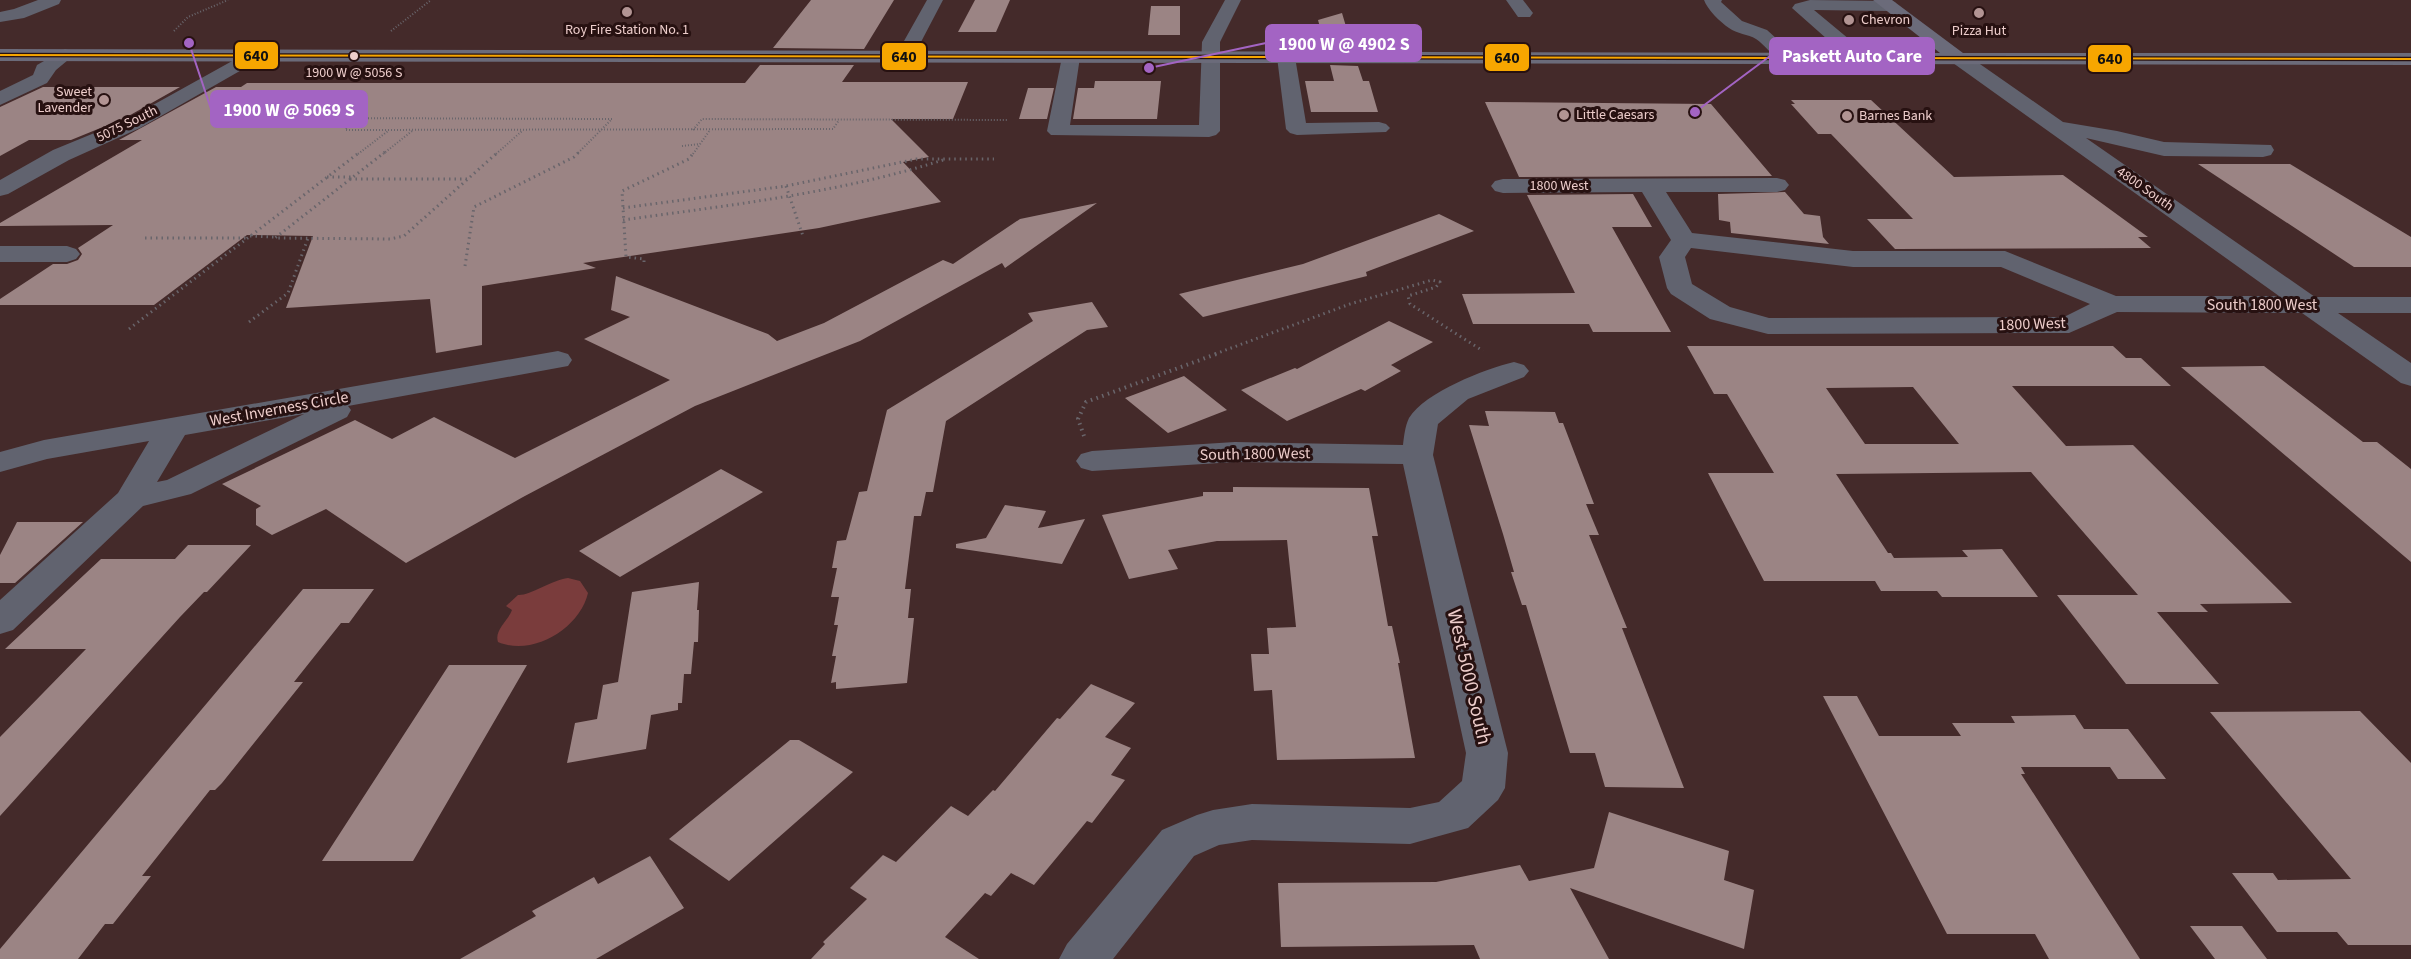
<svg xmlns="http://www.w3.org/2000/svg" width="2411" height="959" font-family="'Source Sans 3',sans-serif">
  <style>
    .green { fill: #7a3c3c }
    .building { fill: #9b8484; fill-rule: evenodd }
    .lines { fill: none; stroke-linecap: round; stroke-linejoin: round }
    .path-far2 { stroke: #69656b; stroke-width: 2; stroke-dasharray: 1 2; stroke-linecap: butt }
    .path-far1 { stroke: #69656b; stroke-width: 3; stroke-dasharray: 1.5 4; stroke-linecap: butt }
    .path { stroke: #69656b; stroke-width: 4; stroke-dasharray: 1.5 4.5; stroke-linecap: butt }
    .minor { fill: #61636f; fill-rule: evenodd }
    .major { fill: #6b6b7a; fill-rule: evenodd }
    .bus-1-casing { stroke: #271111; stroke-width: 4.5 }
    .bus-1 { stroke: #f7a600; stroke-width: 2 }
    .poi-dot { fill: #b29493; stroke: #271111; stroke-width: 2 }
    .bus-dot { fill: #edcdcb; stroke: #271111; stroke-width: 2 }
    .labels { text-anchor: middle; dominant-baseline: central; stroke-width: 6; stroke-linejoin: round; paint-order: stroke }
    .far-poi-label { font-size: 14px; fill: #edcdcb; stroke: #271111; text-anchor: start }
    .bus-label { font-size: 14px; fill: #edcdcb; stroke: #271111 }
    .far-street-label { font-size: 14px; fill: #edcdcb; stroke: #271111 }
    .street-label { font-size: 16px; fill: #edcdcb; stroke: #271111 }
    .near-street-label { font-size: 20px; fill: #edcdcb; stroke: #271111 }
    .leader { fill: none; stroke: #a364c3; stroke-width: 2 }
    .callout-dot { fill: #a364c3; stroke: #271111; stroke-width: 2 }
    .callout { fill: #a364c3; stroke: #a364c3; stroke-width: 2 }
    .callout-label { font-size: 18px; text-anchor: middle; font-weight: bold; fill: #fff }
    .line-badge { stroke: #271111; stroke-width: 2 }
    .pale-badge-label { font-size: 16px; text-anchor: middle; font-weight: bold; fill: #111 }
  </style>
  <rect width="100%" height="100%" fill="#442a2a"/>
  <path class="green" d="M568 578 580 581 588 593C580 628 533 657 498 642 494 630 508 621 512 610L506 606 518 595C529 596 552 580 568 578Z"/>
  <path class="building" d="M811 0H894L864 49 773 48Z
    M975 0H1010L996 32H958Z
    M1151 6H1180V35H1148Z
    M1342 13 1353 50 1326 49 1318 20Z
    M760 65H854L842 82H968L953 119H891L929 157 903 162 941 202 819 228 583 263 596 268 482 286V345L436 353 430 299 286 308 313 236 247 235 154 305H0V299L53 264H67L78 260 82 254 78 248 113 225 0 226V223L142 140H119L216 87H241L247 83H745Z
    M1330 65 1358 66 1363 81H1369L1378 112H1311L1305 81H1334Z
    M1095 81H1161L1157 119H1073L1078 88H1094Z
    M43 87H180L125 118 71 140H29L0 156V107Z
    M1028 88H1054L1047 119H1019Z
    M1791 100H1871L1954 177 2063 175 2148 237H2138L2151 248 1895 249 1867 219H1913L1831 134H1818L1791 104H1795Z
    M1485 102 1711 104 1772 176 1519 177Z
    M2198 164H2290L2411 237V267H2354Z
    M1785 192 1804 214 1820 216 1823 237 1829 244 1731 233 1730 222 1719 220 1718 194Z
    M1633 194 1652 227H1612L1671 332H1593L1589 324H1473L1462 294 1575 293 1527 195Z
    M1097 203 1005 268 1002 263 860 341 695 406 523 497 406 563 326 509 272 535 256 525V509L261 506 222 484 355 420 392 439 434 417 515 458 670 380 584 339 630 317 611 310 616 276 768 334 777 341 824 323 943 260 953 264 1020 219Z
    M1439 214 1474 231 1366 272 1367 276 1203 317 1179 294 1303 264Z
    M1092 302 1108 327 1087 330 946 421 933 492H926L921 516H914L905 589H911L908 618H914L907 683 836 689V682L831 683 836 656H832L838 625H834L839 597H831L837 568H832L837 541 846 540 859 492 867 491 887 410 1033 321 1028 313Z
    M1389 321 1433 342 1391 365 1401 371 1365 391 1361 389 1287 421 1241 390 1295 368 1297 369Z
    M1687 346H2113L2126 358H2141L2171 386H2012L2066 446 2133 445 2292 603 2200 604 2208 612H2157L2219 684H2126L2057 595H2138L2031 472 1836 474 1888 553H1891L1894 558 1968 557 1962 550 2002 549 2038 597H1942L1937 591H1881L1875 581H1764L1708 473H1774L1727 394H1714ZM1913 387 1959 444H1865L1826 388Z
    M2264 366 2363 442H2377L2411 469V562L2181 367Z
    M1184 376 1227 410 1168 433 1125 398Z
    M1485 411 1555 412 1559 423H1563L1594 504H1586L1599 535H1589L1627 628H1622L1684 788 1605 787 1595 753H1570L1526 605H1522L1511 572H1514L1503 534 1469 425 1489 426Z
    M721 469 763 492 620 577 579 551Z
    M1233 487 1369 488 1378 536H1372L1388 626H1392L1400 663H1398L1415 758 1277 760 1272 690 1254 691 1251 654H1269L1267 628 1296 627 1287 540 1217 541 1168 550 1178 569 1129 579 1102 515 1203 496V492H1233Z
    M1005 505 1046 511 1038 528 1085 519 1062 564 956 548V544L986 538Z
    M17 522H83L15 583H0V555Z
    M188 545H251L207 592H204L180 617 0 816V737L86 649H5L101 559H175Z
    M699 582 697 610H699L698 642H694L691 674H684L682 703H678V710L651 715 646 749 567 763 575 723 597 719 603 685 618 682 632 592Z
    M303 589H374L349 623H341L294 682H303L222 783 215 790H210L142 876H151L113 924H105L78 959H0V949Z
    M449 665H527L413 861H322Z
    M1091 684 1135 703 1105 737 1131 748 1111 775 1125 780 1092 823 1087 821 1034 885 1011 873 991 896 985 893 945 937 979 959H811L825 944 823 942 867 899 850 888 883 855 896 862 951 806 968 816 993 790 995 791 1057 718 1060 719Z
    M1823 696H1857L1879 736H1961L1952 723H2015L2011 716 2075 715 2084 729H2128L2166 779H2118L2110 767H2021L2025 774H2021L2140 959H2049L2035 934H1947Z
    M2360 711 2411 763V945H2348L2337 932H2277L2232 873H2273L2278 880 2351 879 2210 712Z
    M790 740H799L853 772 729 881 669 839Z
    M1609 812 1729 851 1724 880 1754 890 1744 949 1570 888 1609 959H1480L1474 945 1281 947 1278 883 1436 882 1520 865 1529 881 1594 868Z
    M650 856 684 908 596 959H460L536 916 532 911 594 877 598 884Z
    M2190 926H2242L2267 959H2215Z"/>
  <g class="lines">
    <path class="path-far2" d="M174 31 188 17 228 0
      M391 31 431 0
      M317 118 612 119 577 154
      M346 129 359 119
      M346 130 833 129 839 120
      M693 130 702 119 1007 120
      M682 146 700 144
      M358 154 388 131
      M383 154 412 131
      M496 154 522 131
      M693 154 710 130"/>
    <path class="path-far1" d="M385 152 275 238 390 239 404 236 498 152
      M327 177H352
      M350 179H468
      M786 186 803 236
      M623 208 786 186 917 159H994
      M623 220C731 205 839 193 943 160
      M250 236 275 237
      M145 238H246
      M644 262V259L626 257 622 191 689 159 694 152
      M465 266 474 207 574 157 579 152
      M249 322 288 293 308 238
      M129 329 360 152
      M1215 354 1350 304 1432 280 1440 282 1436 287 1408 296 1410 304 1483 351"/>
    <path class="path" d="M1084 436 1078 419 1086 402 1219 353"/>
    <path class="minor" d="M38 0H61L59 4 24 18 0 22V12L14 9Z
      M927 0H943L911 61H897L895 57Z
      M1225 0H1241L1220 42V131L1216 135 1209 137 1051 135 1047 131 1062 57 1064 53H1078L1080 57 1070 125H1199L1202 42Z
      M1506 0H1523L1533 13 1530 17H1518Z
      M1704 0H1722L1721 2 1742 21 1767 30 1798 58 1796 62C1778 66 1769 48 1756 39 1748 34 1737 34 1729 28 1720 22 1707 9 1704 0Z
      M1810 0 1889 1 1895 2 1897 6 1895 10 1889 11 1814 10 1867 54 1869 58 1867 62H1853L1792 8 1795 4Z
      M65 49 72 51 74 55 56 70 47 83 0 105V91L33 75 37 65Z
      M252 50 259 52 261 56 259 60 140 128 69 160 8 194 0 196V180L53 150 126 120Z
      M1286 51 1293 53 1295 57 1306 123 1379 122 1386 124 1390 128 1386 132 1297 135 1290 133 1286 129 1277 57 1279 53Z
      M1960 53 1967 55 2063 122 2117 131 2164 142 2271 145 2274 150 2271 155 2263 157 2164 156 2086 138 2315 297H2411V313H2338L2411 363V386L2401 383 2302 313 2117 312 2069 333 1768 334 1710 319 1671 294 1667 288 1659 257 1671 240 1642 192 1503 193 1495 191 1491 186 1495 181 1503 179 1777 178 1785 180 1789 185 1785 190 1777 192H1666L1692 233 1853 251H2005L2116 296H2279L1953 63 1951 59 1953 55ZM1691 248 1853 267H2001L2090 304 2064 317 1769 318 1730 307 1692 284 1685 257Z
      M0 246H67L76 249 80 254 76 259 67 262H0Z
      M558 351 568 354 572 360 568 366 348 406 351 410 347 417 191 494 143 506 13 630 0 634V600L118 493 149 441 47 459 0 472V452L44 440ZM304 414 167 480 157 482 185 435Z
      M1514 362 1524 365 1529 371 1524 377 1468 399 1438 424 1433 455 1508 753 1505 788 1498 800 1468 828 1410 844 1252 840 1219 845 1194 856 1113 959H1059L1067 944 1162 830 1197 815 1213 810 1252 804 1410 808 1439 802 1462 781 1466 753 1403 464 1235 462 1092 471 1081 468 1076 461 1081 454 1092 451 1235 442 1403 445C1404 437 1405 426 1409 418 1425 392 1485 369 1514 362Z"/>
    <path class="major" d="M1873 0H1892L1963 53H2411V65L0 61V49L1940 53Z"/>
    <defs>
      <path id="bus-1" d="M0 55 2411 59"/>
    </defs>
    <use href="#bus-1" class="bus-1-casing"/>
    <use href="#bus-1" class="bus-1"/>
  </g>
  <g class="poi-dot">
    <circle cx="627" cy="12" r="6"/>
    <circle cx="1979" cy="13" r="6"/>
    <circle cx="1849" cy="20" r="6"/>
    <circle cx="104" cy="100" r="6"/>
    <circle cx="1564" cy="115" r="6"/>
    <circle cx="1847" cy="116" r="6"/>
  </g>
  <circle class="bus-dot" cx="354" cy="56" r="5"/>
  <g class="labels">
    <g class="far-poi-label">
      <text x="1861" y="20">Chevron</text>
      <text x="627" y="30" text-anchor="middle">Roy Fire Station No. 1</text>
      <text x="1979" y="31" text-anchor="middle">Pizza Hut</text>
      <text x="92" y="92" text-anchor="end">Sweet<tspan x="92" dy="16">Lavender</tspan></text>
      <text x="1576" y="115">Little Caesars</text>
      <text x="1859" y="116">Barnes Bank</text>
    </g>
    <g class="bus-label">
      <text x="354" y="73">1900 W @ 5056 S</text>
    </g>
    <g class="far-street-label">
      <text transform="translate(127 124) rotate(-26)">5075 South</text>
      <text x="1559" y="186">1800 West</text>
      <text transform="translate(2145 189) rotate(35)">4800 South</text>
    </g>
    <g class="street-label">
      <text x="2262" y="305">South 1800 West</text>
      <text transform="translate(2032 324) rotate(-2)">1800 West</text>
      <text transform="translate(279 409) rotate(-10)">West Inverness Circle</text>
      <text transform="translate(1255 454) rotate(-1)">South 1800 West</text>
    </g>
    <g class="near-street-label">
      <text transform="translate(1469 677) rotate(77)">West 5000 South</text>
    </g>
  </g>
  <path class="leader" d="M1149 68L1266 43M1695 112L1770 56M189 43L211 109"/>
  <g class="callout-dot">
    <circle cx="1149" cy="68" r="6"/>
    <circle cx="1695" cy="112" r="6"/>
    <circle cx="189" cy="43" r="6"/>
  </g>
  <g class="callout">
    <rect x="1266" y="25" width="155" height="36" rx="6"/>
    <rect x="1770" y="38" width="164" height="36" rx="6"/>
    <rect x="211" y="91" width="156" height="36" rx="6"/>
  </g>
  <g class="callout-label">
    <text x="1344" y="50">1900 W @ 4902 S</text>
    <text x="1852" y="62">Paskett Auto Care</text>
    <text x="289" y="116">1900 W @ 5069 S</text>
  </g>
  <g class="line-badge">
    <rect x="234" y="41" width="45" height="29" rx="6" fill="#f7a600"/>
    <rect x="881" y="42" width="46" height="29" rx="6" fill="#f7a600"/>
    <rect x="1484" y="43" width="46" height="29" rx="6" fill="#f7a600"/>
    <rect x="2087" y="44" width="45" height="29" rx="6" fill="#f7a600"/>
  </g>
  <g class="pale-badge-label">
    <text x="256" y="61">640</text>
    <text x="904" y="62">640</text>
    <text x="1507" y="63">640</text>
    <text x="2110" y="64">640</text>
  </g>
</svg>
